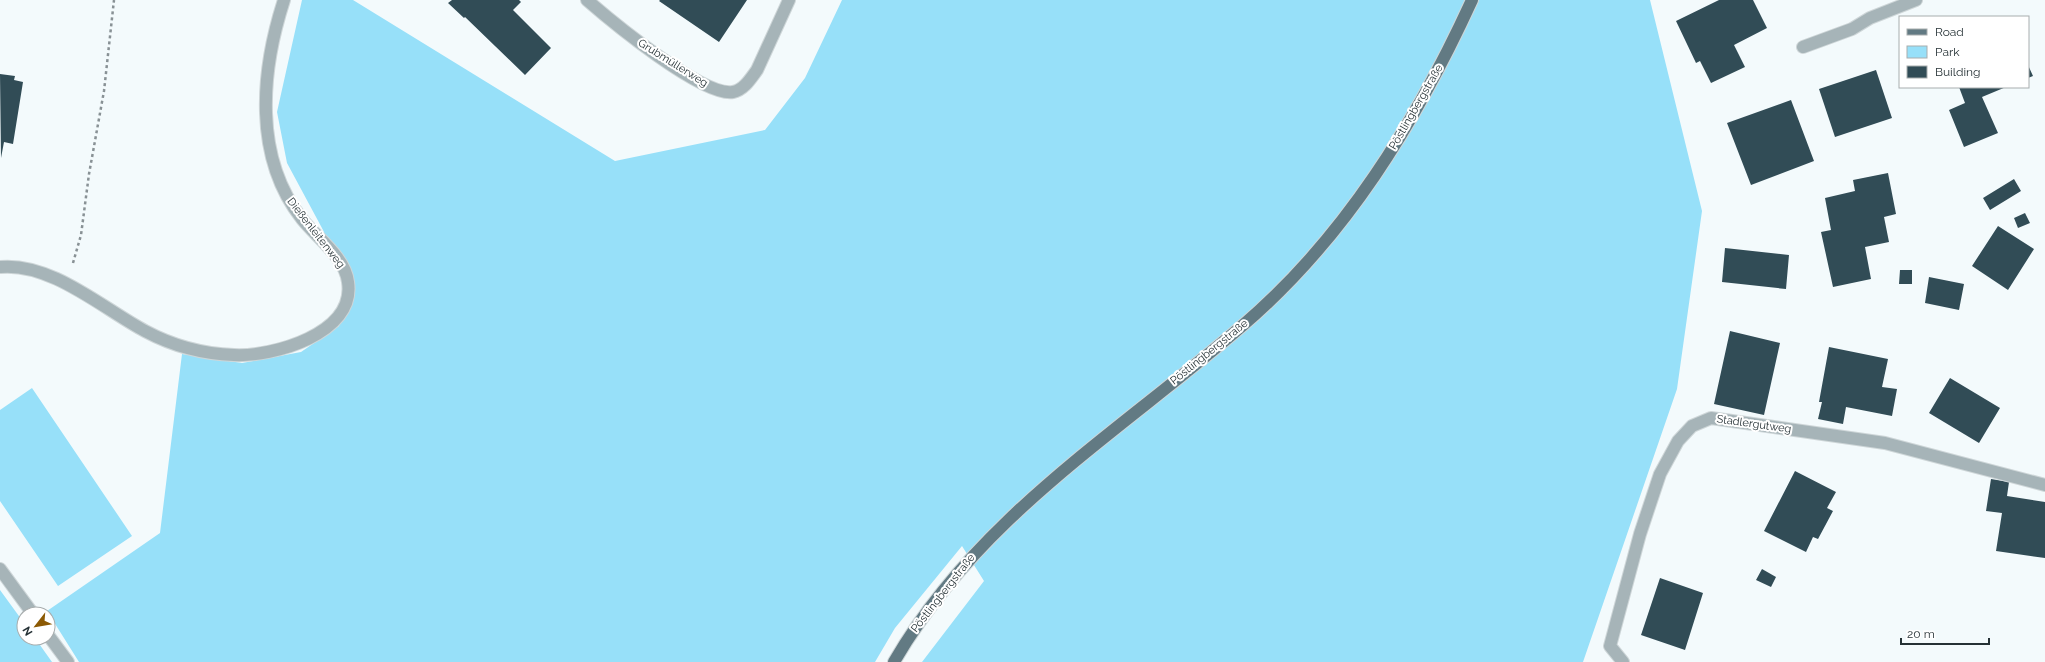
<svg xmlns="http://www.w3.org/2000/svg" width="2045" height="662" font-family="Raleway,sans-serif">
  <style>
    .green { fill: #97e0f9 }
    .building { fill: #314c56 }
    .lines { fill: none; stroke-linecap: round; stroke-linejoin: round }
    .minor-casing { stroke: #ced6d8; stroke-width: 14 }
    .major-casing { stroke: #ced6d8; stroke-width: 14 }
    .path { stroke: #889195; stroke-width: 2.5; stroke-dasharray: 3 3; stroke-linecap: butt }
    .minor { stroke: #a6b4b8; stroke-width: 12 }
    .major { stroke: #627a83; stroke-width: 12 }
    .labels { text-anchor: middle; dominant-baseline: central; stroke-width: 4; stroke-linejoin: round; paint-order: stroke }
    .street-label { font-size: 11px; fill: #253135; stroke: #fff }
  </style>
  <rect width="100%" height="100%" fill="#f3fafc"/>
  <path class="green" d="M302 0H353L615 161 765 130 805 78 842 0H1650L1702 211 1677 389 1583 662H922L984 581 962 546 895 628 875 662H79L47 611 160 533 182 354 242 363 301 352 339 326 347 284 323 230 287 163 277 112Z
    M32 388 132 536 58 586 0 501V410Z
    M0 590 24 623V638H35L52 662H0Z"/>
  <path class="building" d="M452 0H519L521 2 513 10 551 48 525 75 465 17 464 18 448 3Z
    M660 0H747L719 42 659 1Z
    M1719 0H1753L1767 28 1734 45 1745 67 1711 83 1700 61 1696 63 1676 21Z
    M2028 65 2033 76 2028 78Z
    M1876 70 1892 118 1835 137 1819 89Z
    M0 74 15 76 14 80 23 82 13 144 4 142 1 158Z
    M1959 87H2006L1982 97 1998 133 1964 147 1949 110 1965 103Z
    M1791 100 1814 161 1751 185 1727 123Z
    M1888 173 1896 214 1884 217 1889 242 1865 247 1871 279 1833 287 1821 232 1831 230 1825 198 1855 191 1853 180Z
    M2014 179 2021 191 1990 210 1983 198Z
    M2025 213 2030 223 2018 228 2014 218Z
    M1998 226 2034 249 2008 290 1972 266Z
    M1725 248 1789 255 1786 289 1722 282Z
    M1900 270H1912V284H1899Z
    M1929 277 1964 284 1959 310 1925 303Z
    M1730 331 1780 343 1764 415 1714 404Z
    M1829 347 1888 359 1882 387 1897 389 1892 416 1846 407 1843 424 1818 419 1822 402H1819Z
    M1950 378 2000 408 1979 443 1929 413Z
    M1795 471 1836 492 1827 508 1833 511 1818 539 1813 537 1806 552 1764 531Z
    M1991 479 2009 482 2007 496 2045 502V558L1996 551 2002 513 1986 511Z
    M1762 569 1776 577 1771 587 1756 580Z
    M1660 578 1703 593 1685 650 1641 635Z"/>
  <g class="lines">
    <defs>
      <path id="minor" d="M587 0C611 21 703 97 733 92 744 90 751 78 757 70L789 0
        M1803 47 1852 29 1870 18 1916 0
        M0 267C51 262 102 308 145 331 173 346 203 354 234 355 272 357 356 334 348 282 345 257 317 238 302 219 253 157 261 71 284 0
        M0 569 33 614
        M48 635 68 662
        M1623 662 1610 646 1640 534 1660 474 1678 441 1692 426 1711 418 1885 443 2045 485"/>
      <path id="major" d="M894 662C977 518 1119 432 1242 326 1345 238 1416 122 1472 0"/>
    </defs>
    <use href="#minor" class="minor-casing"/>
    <use href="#major" class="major-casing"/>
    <path class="path" d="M73 263 81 235 89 174 104 91 114 0"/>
    <use href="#minor" class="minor"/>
    <use href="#major" class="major"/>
  </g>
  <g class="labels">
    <g class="street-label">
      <text transform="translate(673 63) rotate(32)">Grubmüllerweg</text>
      <text transform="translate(1416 107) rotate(-60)">Pöstlingbergstraße</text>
      <text transform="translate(316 233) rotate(52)">Dießenleitenweg</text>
      <text transform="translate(1209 352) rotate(-39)">Pöstlingbergstraße</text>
      <text transform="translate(1754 424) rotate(8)">Stadlergutweg</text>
      <text transform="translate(943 593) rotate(-52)">Pöstlingbergstraße</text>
    </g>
  </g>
  <rect x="1899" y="16" width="130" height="72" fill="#ffffff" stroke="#a8adae"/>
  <rect x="1907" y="29" width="20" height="6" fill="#627a83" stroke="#a8adae"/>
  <text x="1935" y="36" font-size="12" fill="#253135">Road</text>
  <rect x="1907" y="46" width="20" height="12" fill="#97e0f9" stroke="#a8adae"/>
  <text x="1935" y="56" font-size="12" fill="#253135">Park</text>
  <rect x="1907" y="66" width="20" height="12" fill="#314c56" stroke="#a8adae"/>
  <text x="1935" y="76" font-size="12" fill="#253135">Building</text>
  <g transform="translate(36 626) rotate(239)"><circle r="19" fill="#ffffff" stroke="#a8adae"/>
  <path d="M0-3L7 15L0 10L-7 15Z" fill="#8c5a04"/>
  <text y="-6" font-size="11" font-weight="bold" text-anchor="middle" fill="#253135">N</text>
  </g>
  <path d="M1901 638v6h88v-6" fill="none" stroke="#253135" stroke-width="2"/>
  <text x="1907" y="638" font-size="12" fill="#253135" stroke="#ffffff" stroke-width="3" paint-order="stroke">20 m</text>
</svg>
